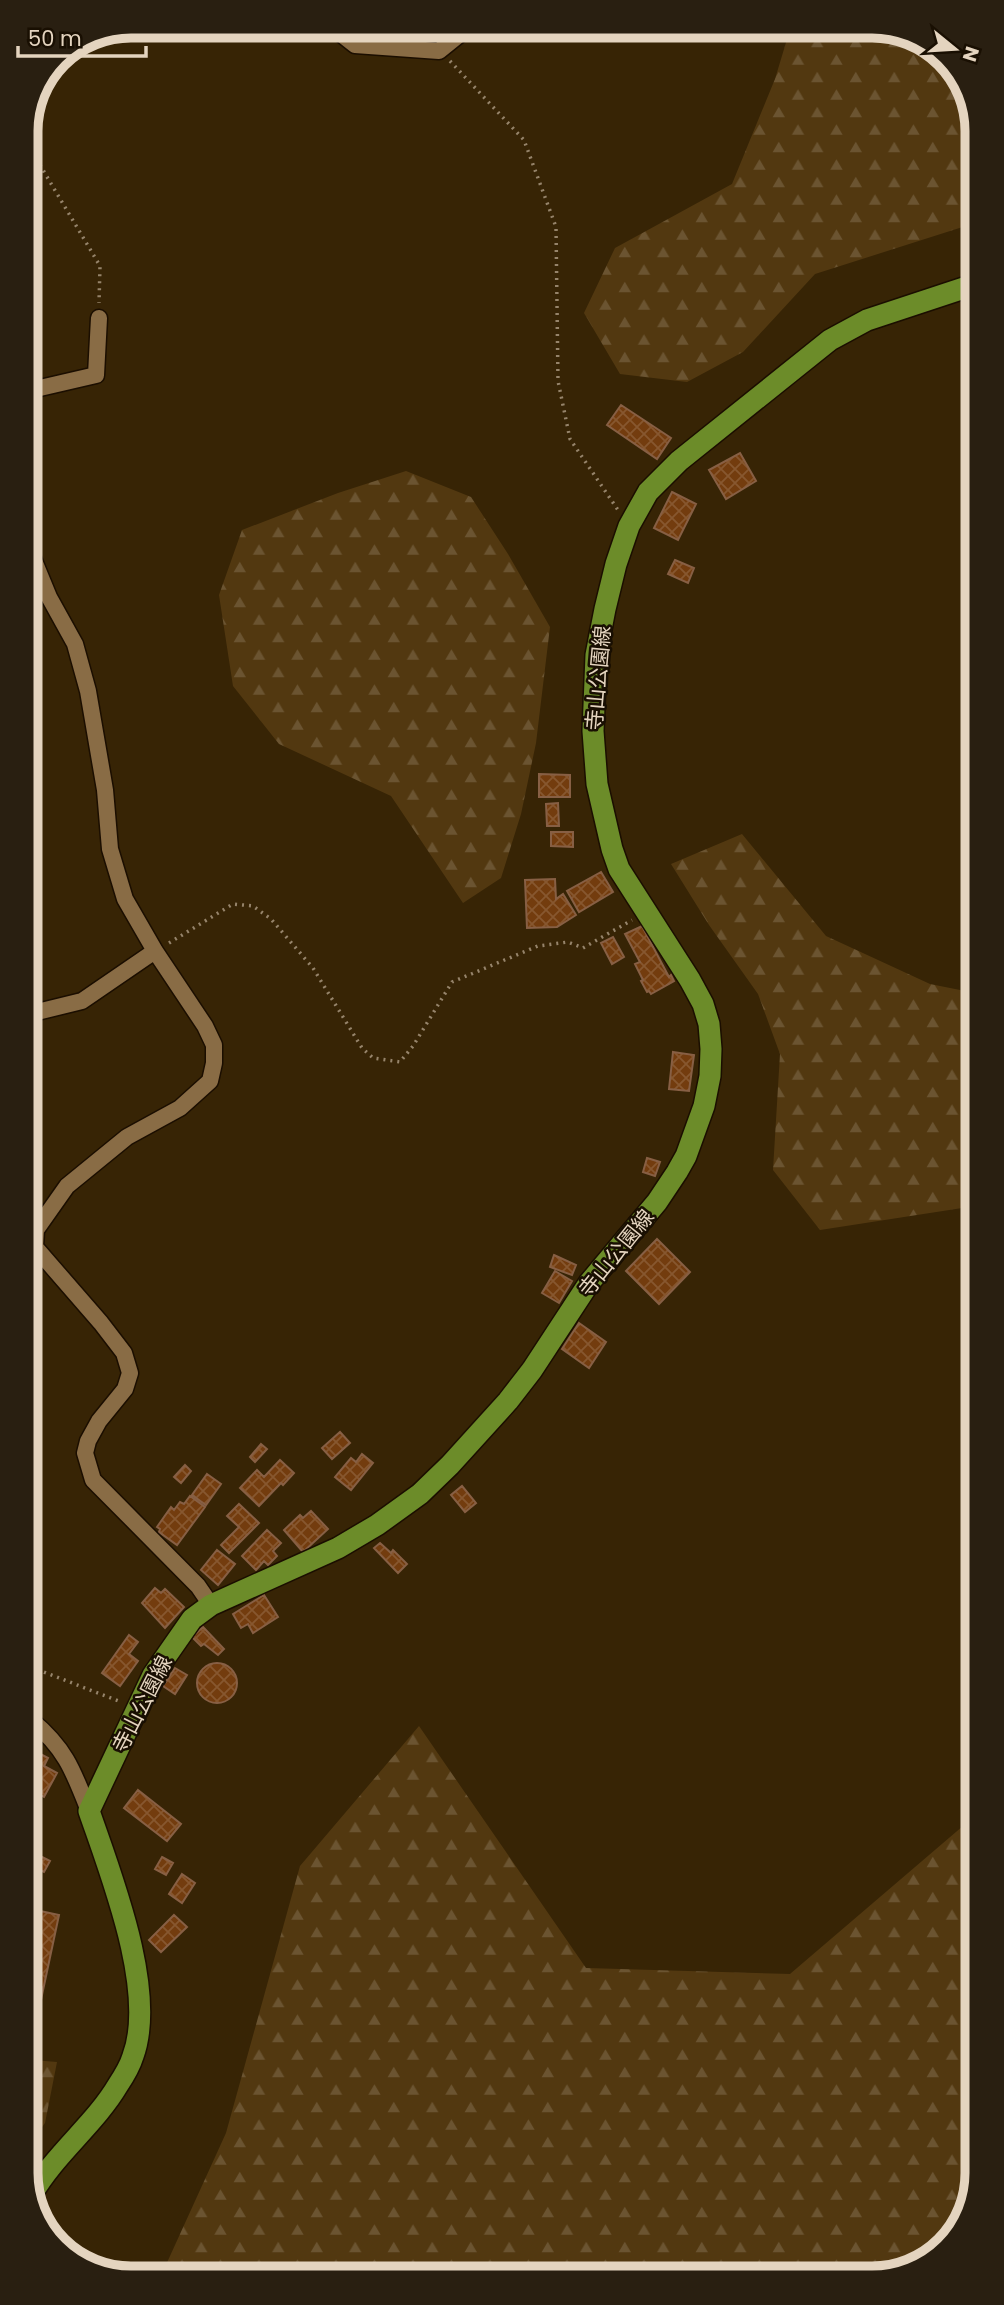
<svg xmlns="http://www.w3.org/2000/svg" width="1004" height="2305" font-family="Poppins,'Noto Sans JP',sans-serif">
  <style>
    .forest { fill: url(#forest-firs) }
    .building { fill: url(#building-cross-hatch); stroke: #875f44; stroke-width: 2 }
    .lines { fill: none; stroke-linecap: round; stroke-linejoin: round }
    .minor-casing { stroke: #1b0e00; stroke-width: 19 }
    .major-casing { stroke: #1b0e00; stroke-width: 24 }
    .path { stroke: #96846b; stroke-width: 3.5; stroke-dasharray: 2 5; stroke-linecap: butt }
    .minor { stroke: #896c45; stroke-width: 16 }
    .major { stroke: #6c8c29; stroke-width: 21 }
    .labels { text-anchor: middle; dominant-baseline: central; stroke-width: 5; stroke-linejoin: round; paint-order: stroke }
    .street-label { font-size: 21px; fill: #e4d4bf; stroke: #190f02 }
    .rim { fill: none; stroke: #e4d4bf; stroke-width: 9 }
  </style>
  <defs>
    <pattern id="forest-firs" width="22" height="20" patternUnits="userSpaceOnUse" patternTransform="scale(1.75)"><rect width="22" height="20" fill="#523810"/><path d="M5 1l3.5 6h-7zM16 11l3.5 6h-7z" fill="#6b5431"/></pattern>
    <pattern id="building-cross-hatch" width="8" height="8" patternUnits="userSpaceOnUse" patternTransform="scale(1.75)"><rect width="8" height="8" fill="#733c0e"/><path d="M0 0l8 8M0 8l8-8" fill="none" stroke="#87572f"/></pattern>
  </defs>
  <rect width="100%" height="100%" fill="#372405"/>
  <path class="forest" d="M791 26 880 27 937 48 972 97V224L815 274 743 352 687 382 620 374 584 313 615 248 732 184 775 79Z
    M406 471 471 497 508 554 550 627 536 743 521 814 501 878 463 903 391 796 279 744 233 686 219 595 242 530 338 493Z
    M742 834 826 936 930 984 975 993V1206L820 1230 773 1170 780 1054 758 994 709 925 671 864Z
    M419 1726 586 1968 790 1974 977 1814 978 2174 956 2237 907 2273 160 2278 226 2133 300 1866Z
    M32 2060 57 2062 45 2123 32 2141Z"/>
  <path class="building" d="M621 405 671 438 657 459 607 425Z
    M740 453 756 481 726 499 709 470Z
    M672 492 696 504 678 540 654 528Z
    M675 560 694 568 688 583 668 574Z
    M539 774 570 775V797H539Z
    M558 803 559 826H547L546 804Z
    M551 832H573V847L551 846Z
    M601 872 613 892 579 912 567 891Z
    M555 879 556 899 563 894 576 915 557 927 527 928 525 880Z
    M642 926 669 977 671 975 674 981 651 994 649 991 647 992 641 981 643 980 635 964 640 962 625 934Z
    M613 937 624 957 612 964 601 943Z
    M673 1052 694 1055 689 1091 669 1089Z
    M647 1158 660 1162 655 1176 643 1172Z
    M657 1239 690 1272 659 1304 626 1271Z
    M554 1255 576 1265 572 1275 550 1267Z
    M555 1271 572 1281 559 1303 542 1293Z
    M579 1323 606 1342 589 1368 562 1349Z
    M340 1432 350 1443 332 1459 322 1448Z
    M261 1444 267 1449 255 1462 250 1457Z
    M362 1454 373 1463 351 1490 335 1477 351 1458 356 1462Z
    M280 1460 294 1473 283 1485 281 1483 259 1506 240 1488 257 1470 264 1477Z
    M185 1465 191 1471 181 1483 174 1477Z
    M207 1474 221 1484 206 1505 192 1495Z
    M462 1486 476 1503 465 1512 451 1495Z
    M190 1496 205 1507 177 1545 159 1532 160 1529 157 1527 171 1507 174 1510 180 1502 184 1504Z
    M239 1504 259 1523 229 1553 221 1545 239 1527 227 1516Z
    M311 1511 328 1529 303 1552 284 1530 300 1515 303 1518Z
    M267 1530 281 1543 273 1551 277 1556 268 1565 264 1561 256 1570 242 1556Z
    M380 1543 391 1553 393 1550 407 1564 398 1573 374 1548Z
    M217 1550 235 1564 218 1585 201 1570Z
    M155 1588 161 1593 165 1589 184 1607 165 1628 142 1603Z
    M264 1595 278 1617 253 1633 248 1624 241 1628 233 1614Z
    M203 1627 224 1649 218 1655 204 1644 201 1646 192 1637Z
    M129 1635 138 1642 129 1654 138 1661 120 1686 102 1673Z
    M197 1683a20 20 0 1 1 40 0a20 20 0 1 1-40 0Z
    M175 1668 187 1675 175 1694 163 1686Z
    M31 1749 48 1758 44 1766 57 1773 44 1797 31 1790Z
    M138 1790 181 1824 167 1841 124 1808Z
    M38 1855 50 1861 44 1872 32 1866Z
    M162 1857 173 1863 166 1875 155 1869Z
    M182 1874 195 1883 182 1903 169 1894Z
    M31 1909 59 1915 35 2028 31 2027Z
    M174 1915 187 1927 161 1952 149 1940Z"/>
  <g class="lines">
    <defs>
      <path id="minor" d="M331 26 355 45 439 51 470 26
        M27 391 96 375 99 318
        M28 546 49 597 75 644 88 691 105 790 110 849 125 899 155 951 205 1026 214 1045V1063L210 1081 180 1108 127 1137 67 1186 36 1230 35 1247 101 1323 124 1353 130 1373 125 1389 99 1421 88 1441 85 1453 93 1480 198 1586 211 1605
        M29 1014 82 1001 155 951
        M31 1720C65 1748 73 1770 89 1811"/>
      <path id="major" d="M32 2194C55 2154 95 2124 118 2085 124 2076 130 2066 133 2056 157 1991 111 1875 89 1811L153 1675 192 1619 211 1605 338 1548 377 1525 420 1494 450 1465 508 1401 532 1370 589 1283 657 1202 677 1172 686 1156 704 1106 710 1076 711 1049 709 1024 703 1004 690 980 619 869 612 849 597 784 593 731 596 655 605 609 616 564 629 526 648 492 679 461 830 340 867 320 973 285"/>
    </defs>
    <use href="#minor" class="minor-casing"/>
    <use href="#major" class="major-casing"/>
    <path class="path" d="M450 61 524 140 556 227 558 381 570 439 618 510
      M27 159 40 165 100 266 99 303
      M169 943 233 904 253 906 271 919 313 968 362 1048 373 1058 400 1062 413 1046 452 982 538 946 568 942 583 948 632 920
      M31 1667 121 1702"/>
    <use href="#minor" class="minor"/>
    <use href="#major" class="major"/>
  </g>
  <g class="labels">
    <g class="street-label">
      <text transform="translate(598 678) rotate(-85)">寺山公園線</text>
      <text transform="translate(616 1253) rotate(-51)">寺山公園線</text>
      <text transform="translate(142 1704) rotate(-63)">寺山公園線</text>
    </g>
  </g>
  <path d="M0 0H1004V2305H0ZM131 38H872A93 93 0 0 1 965 131V2173A93 93 0 0 1 872 2266H131A93 93 0 0 1 38 2173V131A93 93 0 0 1 131 38Z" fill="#291f11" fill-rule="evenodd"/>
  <path class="rim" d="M131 38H872A93 93 0 0 1 965 131V2173A93 93 0 0 1 872 2266H131A93 93 0 0 1 38 2173V131A93 93 0 0 1 131 38Z"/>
  <g transform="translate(955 49) rotate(108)" stroke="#190f02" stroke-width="5" paint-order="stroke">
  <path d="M0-5L12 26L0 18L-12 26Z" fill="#e4d4bf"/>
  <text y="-10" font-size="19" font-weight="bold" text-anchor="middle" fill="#e4d4bf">N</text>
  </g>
  <path d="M18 46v10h128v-10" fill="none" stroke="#e4d4bf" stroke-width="3.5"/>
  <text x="28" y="46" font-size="21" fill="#e4d4bf" stroke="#190f02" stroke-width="5" paint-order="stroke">50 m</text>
</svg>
